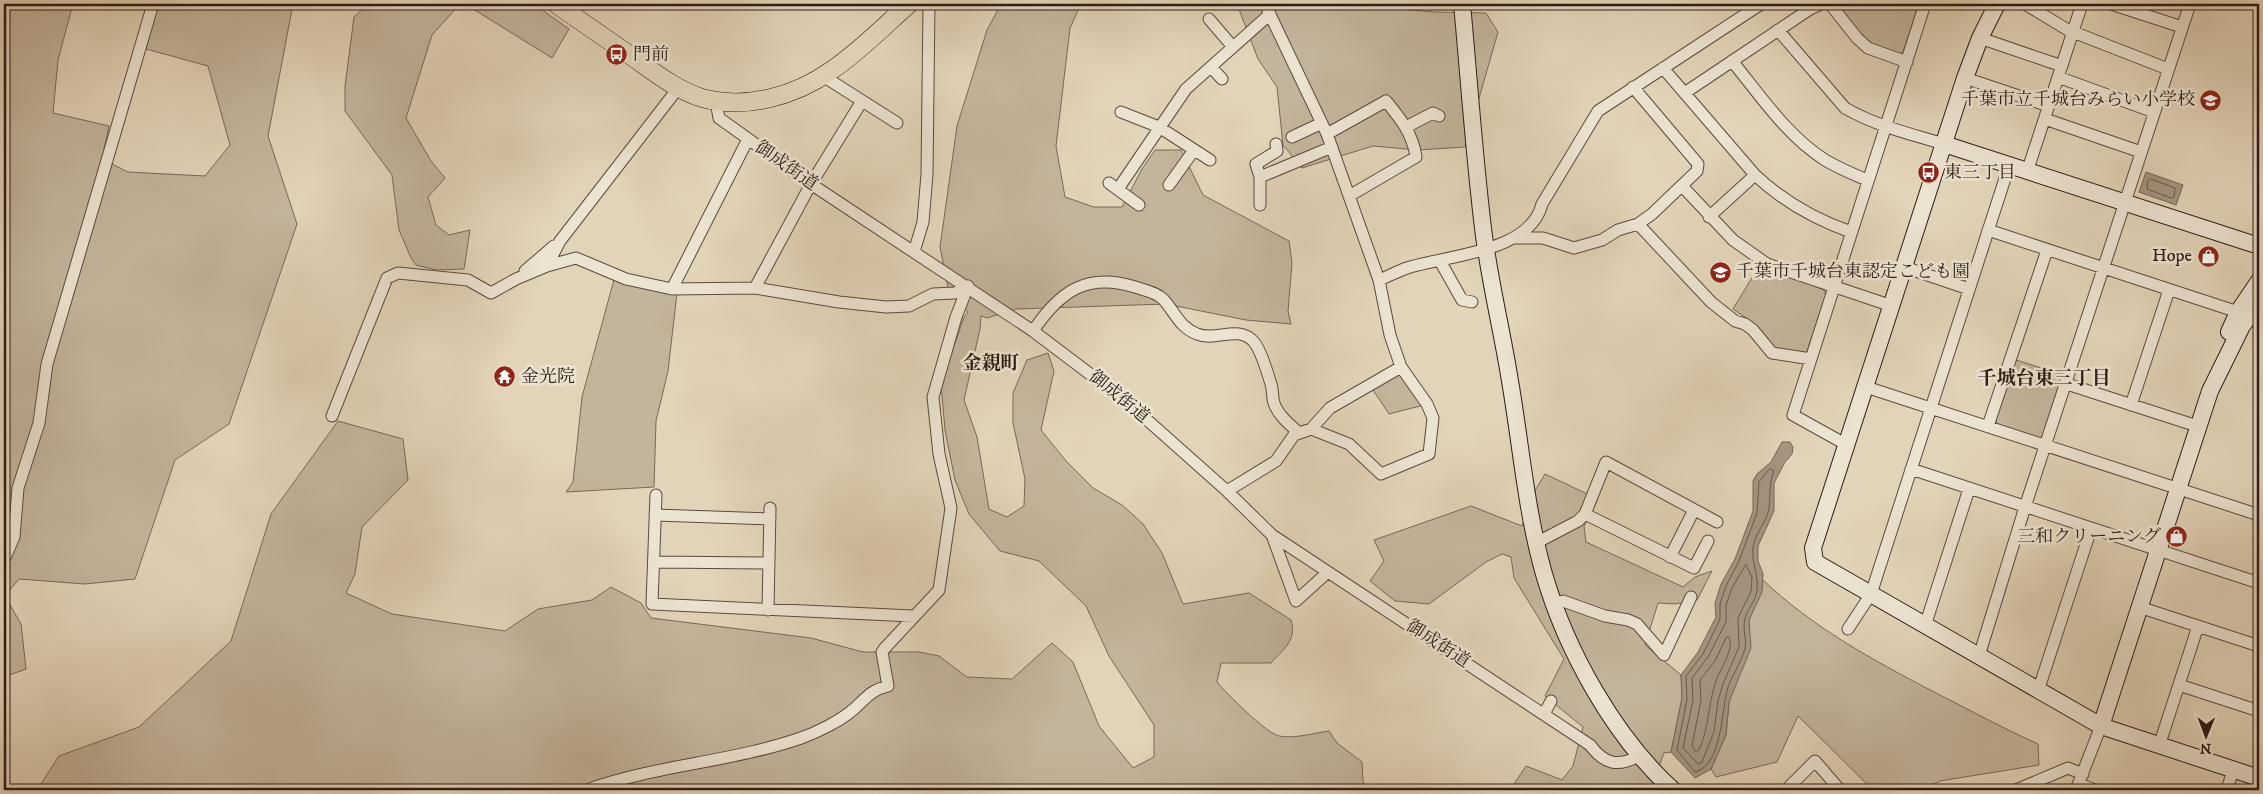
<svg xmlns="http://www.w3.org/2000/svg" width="2263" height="794" font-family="'IM FELL DW Pica','Noto Serif JP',serif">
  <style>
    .green { fill: #c3b59c; stroke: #786858 }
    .water { fill: #a49581; stroke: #746556 }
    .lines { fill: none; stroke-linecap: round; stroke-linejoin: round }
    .shore { stroke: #68584b; stroke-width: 1 }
    .street-casing { stroke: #5a4a3e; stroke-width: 13 }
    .secondary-casing { stroke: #2c1c15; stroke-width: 18 }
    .primary-casing { stroke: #2c1c15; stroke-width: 19 }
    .street { stroke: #ece3d1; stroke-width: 11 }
    .secondary { stroke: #ece3d1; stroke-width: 16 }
    .primary { stroke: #e2d4b8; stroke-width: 18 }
    .labels { text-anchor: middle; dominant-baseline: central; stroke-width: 5; stroke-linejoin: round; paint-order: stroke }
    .poi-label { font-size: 18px; fill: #2c1c15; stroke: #ece3d1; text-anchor: start }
    .street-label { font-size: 18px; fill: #2c1c15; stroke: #ece3d1 }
    .neighbourhood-label { font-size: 19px; font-weight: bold; fill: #2c1c15; stroke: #ece3d1 }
  </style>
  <rect width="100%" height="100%" fill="#e2d4b8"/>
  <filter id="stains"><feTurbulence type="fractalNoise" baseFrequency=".004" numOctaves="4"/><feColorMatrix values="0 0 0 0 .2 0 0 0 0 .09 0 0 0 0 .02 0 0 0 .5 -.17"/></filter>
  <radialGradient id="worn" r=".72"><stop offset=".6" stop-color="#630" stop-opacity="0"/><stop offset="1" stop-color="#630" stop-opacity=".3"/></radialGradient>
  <path class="green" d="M4 4H73L58 60 53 113 109 126 102 159 128 172 205 176 230 145 208 66 146 49 156 4H293L268 136 297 224 229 424 175 460 135 579 85 584 19 579 5 596 21 624 26 669 4 677Z
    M368 4H460L432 35 406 118 431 161 445 178 428 197 436 225 449 235 470 230 464 269 436 270 416 265 411 258 399 230 392 175 345 111V86L354 17Z
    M465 4H534L569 29 552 58Z
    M1001 4H1081L1070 28 1056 146 1065 197 1094 207H1122L1142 169 1155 150H1181L1203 195 1289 241 1292 263 1288 311 1291 324 1246 320 1166 304 1016 309 987 318 981 316 980 329 964 400 977 437 989 509 1007 517 1024 506 1025 479 1013 423V393L1027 360 1048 353 1054 371 1041 430 1066 461 1093 488 1122 505 1143 524 1162 553 1183 604 1249 593 1291 620C1297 641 1284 648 1271 663H1221L1217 682C1227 694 1266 733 1279 736 1295 739 1314 733 1329 731L1337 743 1362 762 1363 781 1366 790H37L59 756 139 727 231 641 271 514 338 421 403 439 408 480 362 527 355 574 346 593 392 614 505 631 538 609 592 600 611 587 641 603 651 618 811 638 863 652H919L939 656 967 677 1012 679 1052 643 1073 662 1099 726 1133 768 1154 757V725L1109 656 1086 606 1039 561 1000 551 969 514 955 480 945 430 941 384 964 317 968 312 949 292 940 247 957 126 987 30Z
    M1237 4H1343L1435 12 1486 13 1498 32 1465 147 1417 150 1373 146 1302 168 1283 145 1277 87 1258 59Z
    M1838 4H1919L1903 52 1899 54 1871 43 1860 34 1838 7Z
    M1761 263 1824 290 1826 295 1806 354 1777 351 1755 324 1733 309Z
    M615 276 677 293 668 371 656 421 654 487 566 492 573 482 582 397Z
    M2016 360 2064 375 2043 437 2040 439 1997 425 1995 417Z
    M1402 371 1424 405 1389 414 1371 387Z
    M1545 474 1598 499 1584 526 1586 542 1683 587 1695 577 1712 571 1697 600 1675 604 1658 603 1645 645 1681 675 1682 698 1671 752 1664 753 1650 790H1510L1526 766 1562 780 1573 766 1583 727 1545 696 1564 659 1514 578 1511 557 1502 554 1486 562 1429 604 1395 601 1370 581 1384 561 1374 540 1471 506 1522 526 1536 489Z
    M1763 580C1812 627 1873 660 1932 691 1968 709 2002 728 2038 744L2039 765 1940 781 1921 790H1873L1798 716 1777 762 1716 777 1711 769 1726 735 1729 702 1733 687 1750 648 1749 620Z"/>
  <path class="water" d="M2146 172 2183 185 2176 205 2139 192Z
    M1782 442H1790L1793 447 1792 454 1785 462 1774 483V511L1758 546V561L1763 574 1762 592 1749 620 1751 648 1729 702 1726 735 1711 769 1695 778 1671 752 1682 698 1681 675 1698 652 1716 617 1715 603 1721 584 1735 559 1753 511V481L1757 474 1771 462Z"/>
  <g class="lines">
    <path class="shore" d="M2151 179 2175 188 2174 197 2171 198 2147 189 2148 181Z
      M1770 469 1774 471C1768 486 1771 494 1769 508 1767 522 1755 533 1753 547 1751 563 1759 575 1757 591 1756 601 1747 609 1745 619 1742 629 1747 639 1745 649 1741 662 1733 674 1728 687 1721 709 1723 765 1695 772L1677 750 1687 699 1686 676 1703 654 1720 619V604L1726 586 1739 561 1757 513 1759 482Z
      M1746 565 1752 577 1751 591 1738 618 1739 647 1723 684 1718 701 1714 732 1702 762 1698 764 1683 748 1693 700 1692 678 1708 657 1726 622V605L1732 588Z
      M1729 637C1735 649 1720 669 1716 681 1708 704 1709 728 1699 750L1696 752 1692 746 1701 700 1700 680 1715 661 1726 638Z"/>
    <defs>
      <path id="street" d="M1265 4 1327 134 1379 280 1390 335 1401 367 1427 404 1433 418 1429 454 1381 474 1349 444 1311 429
        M1830 4 1857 38 1868 48 1907 62
        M2025 4 2073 33
        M2111 4 2182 27
        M1209 19 1233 47
        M1778 30 1845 108C1876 126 1911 134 1944 144
        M2073 32 2168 69
        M1980 38 2062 66
        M1732 61C1760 95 1787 136 1825 160 1838 168 1853 174 1867 180
        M1211 67 1222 79
        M1663 68 1755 175C1784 202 1814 219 1851 232
        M823 76 897 123
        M2058 77 2154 112
        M1965 78 2049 106
        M1686 92 1810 9 1821 4
        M716 101 719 118 811 184 1033 331 1127 402 1227 491 1272 535 1590 745C1605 765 1618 767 1639 756
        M1121 112 1159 127 1210 160
        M2045 119 2141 152
        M1406 127 1433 113 1439 116
        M1327 134 1386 101C1400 118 1413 134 1416 157L1349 196
        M1292 137 1322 123
        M2027 172 2082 4
        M1260 177 1332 147
        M1109 183 1139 205
        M1169 185 1194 150
        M1682 186 1733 240 1767 264 1892 306
        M1118 189 1186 89 1270 14
        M1260 205V177L1256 164 1277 151 1276 144
        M1709 217 1755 175
        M1638 224 1711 302 1735 321 1745 324 1753 330 1772 353 1811 359
        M1988 230 2238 312
        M1513 238H1543L1574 248 1602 240 1618 230 1638 224 1652 214 1697 171 1698 164 1633 87
        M914 252 923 222 927 174 929 4
        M1440 261 1462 300 1472 302
        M547 266 576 258 626 279 672 289 755 288 839 302 886 307 909 306 933 294 955 293 968 286
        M1904 267 1969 289
        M525 271 554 246
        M1379 280C1389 276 1398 271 1407 268 1447 255 1530 253 1542 204L1598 111 1761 4
        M755 288 811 184 862 101
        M672 289 748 139
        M1033 331C1060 291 1087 272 1135 287 1144 290 1156 292 1163 299 1175 312 1179 327 1197 334 1216 342 1238 324 1254 342 1260 349 1268 374 1271 384 1273 390 1272 397 1274 403 1278 415 1289 424 1298 432
        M2067 384 2197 426
        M1866 387 2259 515
        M2131 405 2169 290
        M332 416 387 278 398 273 468 280 491 293 516 279 547 266 560 241 679 87
        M1988 426 2047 250
        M1847 445 1793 415 1925 4
        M1911 469 2259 583
        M1227 491 1276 461 1294 435 1311 429 1330 408 1401 367
        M656 495 652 604 913 616
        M1585 514 1694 568 1708 541
        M655 515 770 519
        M1272 535 1296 601 1328 572
        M1536 543 1578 521 1585 514 1606 462 1717 522
        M1670 557 1694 510
        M4 560 14 537 18 488 39 423 47 364 153 4
        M654 562 769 563
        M1554 605 1563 601 1605 616 1628 620 1637 624 1664 655 1691 597
        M2139 607 2259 646
        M768 610 770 508
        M1925 626 1969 489
        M1848 629 1871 594 2009 166
        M1979 656 2025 507 2190 4
        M2179 685 2259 711
        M2038 691 2091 529
        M1544 714 1551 701
        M2159 746 2198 626
        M2079 784 2095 790
        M587 790C656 765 732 762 801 738 818 732 840 721 854 709 866 698 871 690 888 686L882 652 884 649 939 590 951 508 939 454 933 397 956 317 968 286
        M1786 790 1815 761 1840 790
        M2016 790 2068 768 2083 774
        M2076 790 2101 726
        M2227 790 2233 770"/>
      <path id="secondary" d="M1462 4C1469 79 1474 154 1483 228 1489 279 1502 330 1510 381 1521 445 1526 511 1544 574 1566 650 1614 737 1673 790
        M1997 4 1980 38 1965 78 1813 548 1815 562 2101 726 2259 778
        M1944 144 2259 246
        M2229 332 2238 312 2259 281
        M2101 726 2210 391 2242 326 2259 303"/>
      <path id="primary" d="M556 4C582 22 608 40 634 58 655 73 677 90 702 98 747 110 795 96 832 70 860 51 884 26 909 4"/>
    </defs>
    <use href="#street" class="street-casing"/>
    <use href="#secondary" class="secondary-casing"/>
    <use href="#primary" class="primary-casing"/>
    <use href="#street" class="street"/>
    <use href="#secondary" class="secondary"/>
    <use href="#primary" class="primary"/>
  </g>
  <defs>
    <symbol id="bus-disc" viewBox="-11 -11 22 22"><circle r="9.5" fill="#8f2418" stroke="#ece3d1"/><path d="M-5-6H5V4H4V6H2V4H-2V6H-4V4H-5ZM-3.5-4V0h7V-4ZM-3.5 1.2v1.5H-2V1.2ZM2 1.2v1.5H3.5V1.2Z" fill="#fff"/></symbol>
    <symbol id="school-disc" viewBox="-11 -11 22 22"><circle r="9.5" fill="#8f2418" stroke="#ece3d1"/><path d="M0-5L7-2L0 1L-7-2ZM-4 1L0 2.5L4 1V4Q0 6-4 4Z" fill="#fff"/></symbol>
    <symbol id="shop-disc" viewBox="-11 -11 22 22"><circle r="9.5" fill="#8f2418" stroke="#ece3d1"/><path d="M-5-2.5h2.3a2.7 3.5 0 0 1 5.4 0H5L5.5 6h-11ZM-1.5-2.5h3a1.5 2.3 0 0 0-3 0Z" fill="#fff"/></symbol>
    <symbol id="temple-disc" viewBox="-11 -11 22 22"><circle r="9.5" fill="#8f2418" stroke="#ece3d1"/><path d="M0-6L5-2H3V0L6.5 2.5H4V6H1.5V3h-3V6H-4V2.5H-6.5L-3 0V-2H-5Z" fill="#fff"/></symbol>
  </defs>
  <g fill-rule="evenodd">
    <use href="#bus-disc" x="604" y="42" width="25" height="25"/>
    <use href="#school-disc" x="2198" y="88" width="25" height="25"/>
    <use href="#bus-disc" x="1916" y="160" width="25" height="25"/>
    <use href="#shop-disc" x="2196" y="244" width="25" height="25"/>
    <use href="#school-disc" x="1708" y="260" width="25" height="25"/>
    <use href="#temple-disc" x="492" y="364" width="25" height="25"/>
    <use href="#shop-disc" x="2164" y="524" width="25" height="25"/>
  </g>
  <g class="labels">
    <g class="poi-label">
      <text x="633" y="55">門前</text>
      <text x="2195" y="100" text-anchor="end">千葉市立千城台みらい小学校</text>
      <text x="1944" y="173">東三丁目</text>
      <text x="2192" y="256" text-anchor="end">Hope</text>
      <text x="1736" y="272">千葉市千城台東認定こども園</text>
      <text x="521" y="377">金光院</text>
      <text x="2161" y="537" text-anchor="end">三和クリーニング</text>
    </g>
    <g class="street-label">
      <text transform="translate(786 166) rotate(35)">御成街道</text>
      <text transform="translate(1119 397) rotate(39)">御成街道</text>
      <text transform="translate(1438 644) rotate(33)">御成街道</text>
    </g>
    <g class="neighbourhood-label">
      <text x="991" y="363">金親町</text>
      <text x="2044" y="378">千城台東三丁目</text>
    </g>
  </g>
  <rect width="2263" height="794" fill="none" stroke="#e2d4b8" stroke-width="20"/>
  <rect x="5" y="5" width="2253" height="784" fill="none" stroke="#2c1c15" stroke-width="2.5"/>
  <rect x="10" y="10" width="2243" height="774" fill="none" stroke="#2c1c15"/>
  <g transform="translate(2206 736) rotate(181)" stroke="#ece3d1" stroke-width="4" paint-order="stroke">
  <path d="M0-4L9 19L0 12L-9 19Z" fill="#2c1c15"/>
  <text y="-8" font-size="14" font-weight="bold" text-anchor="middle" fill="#2c1c15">N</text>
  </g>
  <rect width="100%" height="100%" filter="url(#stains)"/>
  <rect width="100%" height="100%" fill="url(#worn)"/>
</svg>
